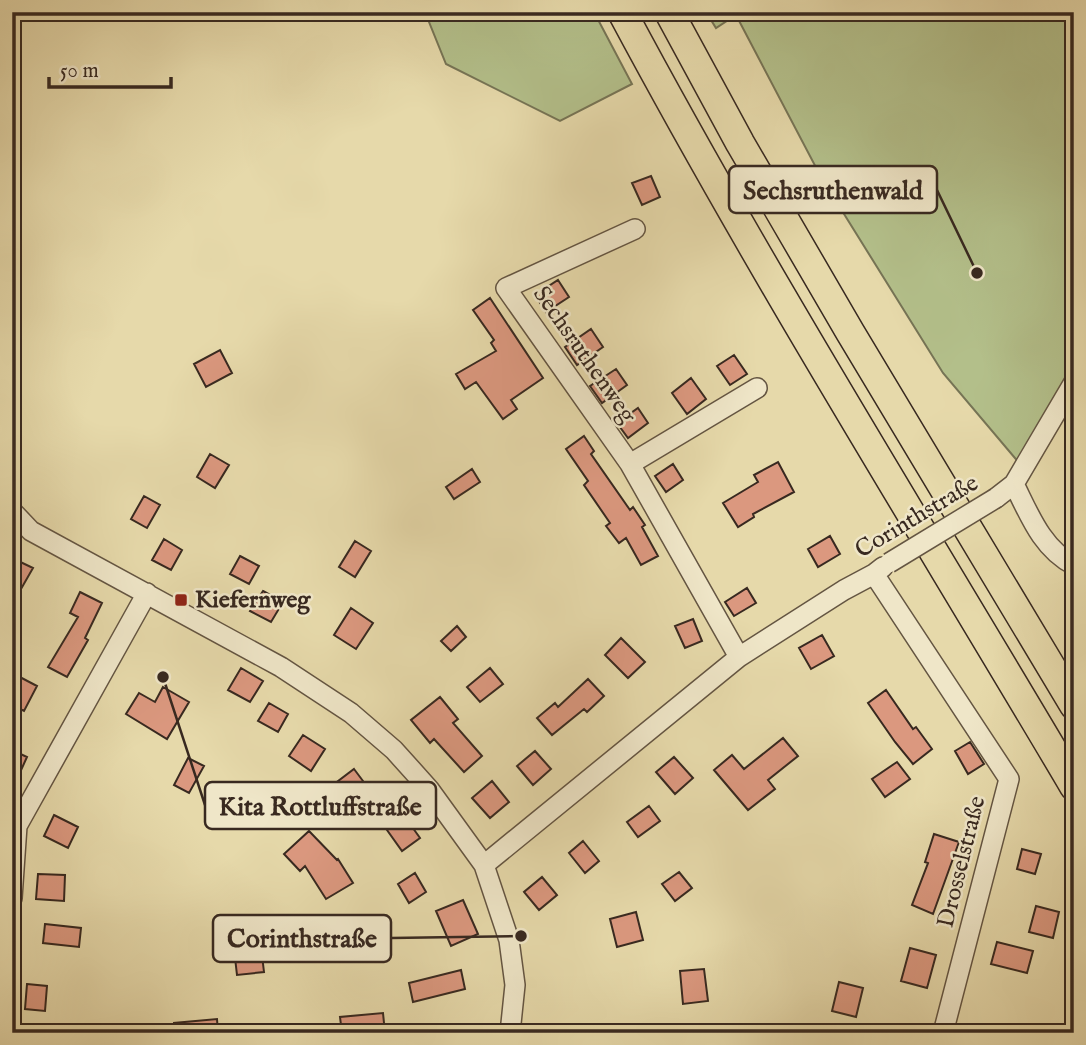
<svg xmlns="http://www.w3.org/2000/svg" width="1086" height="1045" font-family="'IM FELL English',serif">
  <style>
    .green { fill: #b3bf8a; stroke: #767455; stroke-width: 2 }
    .building { fill: #db987f; stroke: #382920; stroke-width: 2 }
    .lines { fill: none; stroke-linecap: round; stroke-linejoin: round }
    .minor-casing { stroke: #645542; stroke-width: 22 }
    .highway-casing { stroke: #382920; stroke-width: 31 }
    .minor { stroke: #efe6c8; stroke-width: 19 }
    .highway { stroke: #e6d9aa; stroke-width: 28 }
    .minor-bridge-casing { stroke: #645542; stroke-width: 22; stroke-linecap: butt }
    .minor-bridge { stroke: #efe6c8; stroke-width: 19 }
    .poi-dot { fill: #8f2418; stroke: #efe6c8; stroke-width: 2.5 }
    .labels { text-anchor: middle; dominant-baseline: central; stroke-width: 5; stroke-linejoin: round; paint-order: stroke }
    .street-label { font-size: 24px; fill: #382920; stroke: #efe6c8 }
    .poi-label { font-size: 24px; font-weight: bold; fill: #382920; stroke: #efe6c8; text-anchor: start }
    .leader { fill: none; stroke: #382920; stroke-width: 2.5 }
    .callout-dot { fill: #382920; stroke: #efe6c8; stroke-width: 2.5 }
    .callout { fill: #efe6c8; stroke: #382920; stroke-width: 2.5 }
    .callout-label { font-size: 26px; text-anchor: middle; font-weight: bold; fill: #382920 }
  </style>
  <rect width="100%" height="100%" fill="#e6d9aa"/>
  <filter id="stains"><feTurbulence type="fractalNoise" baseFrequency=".00286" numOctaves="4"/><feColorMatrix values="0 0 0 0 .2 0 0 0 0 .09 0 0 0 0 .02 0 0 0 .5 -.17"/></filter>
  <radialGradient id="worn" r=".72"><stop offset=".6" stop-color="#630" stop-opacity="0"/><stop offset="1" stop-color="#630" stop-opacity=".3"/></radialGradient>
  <path class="green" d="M425 12H594L632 84 560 121 446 64Z
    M706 12H1074V369L1020 464 943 373 821 177 736 15 716 28Z"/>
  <path class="building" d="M651 176 660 197 642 205 632 183Z
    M558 280 569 297 546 312 535 295Z
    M490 298 543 378 511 400 517 409 503 419 476 382 465 389 456 374 496 351 491 343 494 340 473 310Z
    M591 329 603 347 577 365 565 347Z
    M220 350 232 373 206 387 194 364Z
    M734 355 747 374 730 385 717 366Z
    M616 369 627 385 602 403 590 386Z
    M691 378 706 399 687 414 672 393Z
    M638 408 648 423 628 438 617 423Z
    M584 436 594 451 591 454 630 510 633 507 645 525 642 527 658 556 641 565 626 538 619 543 606 526 610 523 584 485 588 481 566 449Z
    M210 454 229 465 215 488 197 477Z
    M778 462 794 492 753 514 754 517 738 527 723 503 758 482 754 475Z
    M673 464 683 480 666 492 655 476Z
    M472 469 480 482 454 499 446 487Z
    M144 496 160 505 147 528 131 519Z
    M830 536 840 554 818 567 808 549Z
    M164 539 182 550 171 570 152 560Z
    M355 541 371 551 355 577 339 567Z
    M240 556 259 566 249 584 230 574Z
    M12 558 33 568 21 589 12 585Z
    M747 588 756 603 734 616 725 602Z
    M263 591 283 602 271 622 250 611Z
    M80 592 102 603 85 638 88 640 67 677 48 667 78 617 70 613Z
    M351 608 373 623 356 649 334 635Z
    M693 619 702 641 685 648 675 626Z
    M457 626 466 637 451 651 441 641Z
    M822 635 834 656 811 669 799 648Z
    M621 638 645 662 628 678 605 655Z
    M241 668 263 681 250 702 228 690Z
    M490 668 503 684 480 702 467 687Z
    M16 675 37 686 24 711 12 705V683Z
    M588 679 604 696 587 712 584 709 552 735 537 718 555 703 558 707Z
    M163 687 189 702 167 739 126 714 139 693 155 702Z
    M886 690 913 729 916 727 932 749 913 764 895 742 868 703Z
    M440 697 458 719 453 723 482 756 464 772 434 739 430 743 411 720Z
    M269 703 288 714 278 732 258 721Z
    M303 735 325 749 311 771 289 756Z
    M783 738 798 756 768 780 775 789 748 810 714 770 732 755 744 769Z
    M970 742 984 764 968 774 955 751Z
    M12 750 27 757 12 790Z
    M535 751 551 769 533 785 517 766Z
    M674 757 693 778 675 794 656 772Z
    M188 758 204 766 189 793 174 785Z
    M897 762 910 779 885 797 872 779Z
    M354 769 372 793 343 815 325 791Z
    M492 781 509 802 490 818 472 798Z
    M649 806 660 821 638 837 627 822Z
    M54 815 78 827 68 848 44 836Z
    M405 817 420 838 402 851 387 830Z
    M309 831 337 860 338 859 353 883 326 899 305 866 300 871 284 854Z
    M934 834 959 842 933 914 912 905 928 863 925 862Z
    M583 841 599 861 585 873 569 853Z
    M1022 849 1041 854 1035 874 1017 869Z
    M679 872 692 888 675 901 662 884Z
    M415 873 426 892 409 903 398 884Z
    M38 874 65 875 64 901 36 899Z
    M542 877 557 895 539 910 524 892Z
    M463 900 478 934 451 946 436 911Z
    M1036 906 1059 912 1053 938 1029 932Z
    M636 912 643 940 617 947 610 919Z
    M45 924 81 928 79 947 43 943Z
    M997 942 1033 951 1027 973 991 964Z
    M261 947 264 972 237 975 234 949Z
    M910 948 936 955 927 988 901 981Z
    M704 969 708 1001 683 1004 680 971Z
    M461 970 465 989 413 1002 409 983Z
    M839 982 863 988 856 1017 832 1011Z
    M27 984 47 986 45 1011 25 1009Z
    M383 1013 385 1033H342L340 1017Z
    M217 1019 218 1033H174V1023Z"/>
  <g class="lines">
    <defs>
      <path id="minor" d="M635 229 506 288 630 464 739 657
        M630 464 757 388
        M1014 484C1029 514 1042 549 1074 565
        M996 498 1014 484 1074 382
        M12 511 31 531 281 667 351 713 394 750 429 789 484 865 509 940 515 985 510 1033
        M874 574 1009 779 943 1033
        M484 865 739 657 844 590 874 574 883 567
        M12 898 17 826 147 593"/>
      <path id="highway" d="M622 12C763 276 922 529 1074 786
        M669 12 740 143 850 332 1074 705"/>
    </defs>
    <use href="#minor" class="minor-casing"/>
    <use href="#highway" class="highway-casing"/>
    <use href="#minor" class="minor"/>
    <use href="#highway" class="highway"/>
    <defs>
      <path id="minor-bridge" d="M889 563 996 498"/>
    </defs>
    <use href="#minor-bridge" class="minor-bridge-casing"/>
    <use href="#minor-bridge" class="minor-bridge"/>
  </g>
  <rect class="poi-dot" x="174" y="593" width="14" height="14" rx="3.5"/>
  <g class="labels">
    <g class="street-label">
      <text transform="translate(584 355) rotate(55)">Sechsruthenweg</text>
      <text transform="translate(917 517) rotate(-31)">Corinthstraße</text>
      <text transform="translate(962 862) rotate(-76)">Drosselstraße</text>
    </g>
    <g class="poi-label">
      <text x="195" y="600">Kiefernweg</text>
    </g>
  </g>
  <path class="leader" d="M977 273L937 190M163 677L205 805M521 936L391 938"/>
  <g class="callout-dot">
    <circle cx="977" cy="273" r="7"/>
    <circle cx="163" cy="677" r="7"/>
    <circle cx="521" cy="936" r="7"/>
  </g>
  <g class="callout">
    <rect x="729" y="166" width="208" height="47" rx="7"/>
    <rect x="205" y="782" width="231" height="47" rx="7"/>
    <rect x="213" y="915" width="178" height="47" rx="7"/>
  </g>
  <g class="callout-label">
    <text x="833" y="199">Sechsruthenwald</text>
    <text x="320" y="815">Kita Rottluffstraße</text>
    <text x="302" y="947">Corinthstraße</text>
  </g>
  <rect width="1086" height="1045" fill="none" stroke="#e6d9aa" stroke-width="42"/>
  <rect x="14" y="14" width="1058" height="1017" fill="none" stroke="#382920" stroke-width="3.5"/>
  <rect x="21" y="21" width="1044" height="1003" fill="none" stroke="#382920" stroke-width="2"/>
  <path d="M49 77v10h122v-10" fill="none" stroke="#382920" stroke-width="3.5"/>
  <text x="60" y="77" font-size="21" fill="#382920" stroke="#efe6c8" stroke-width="5" paint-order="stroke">50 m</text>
  <rect width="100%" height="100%" filter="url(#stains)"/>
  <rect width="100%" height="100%" fill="url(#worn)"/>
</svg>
